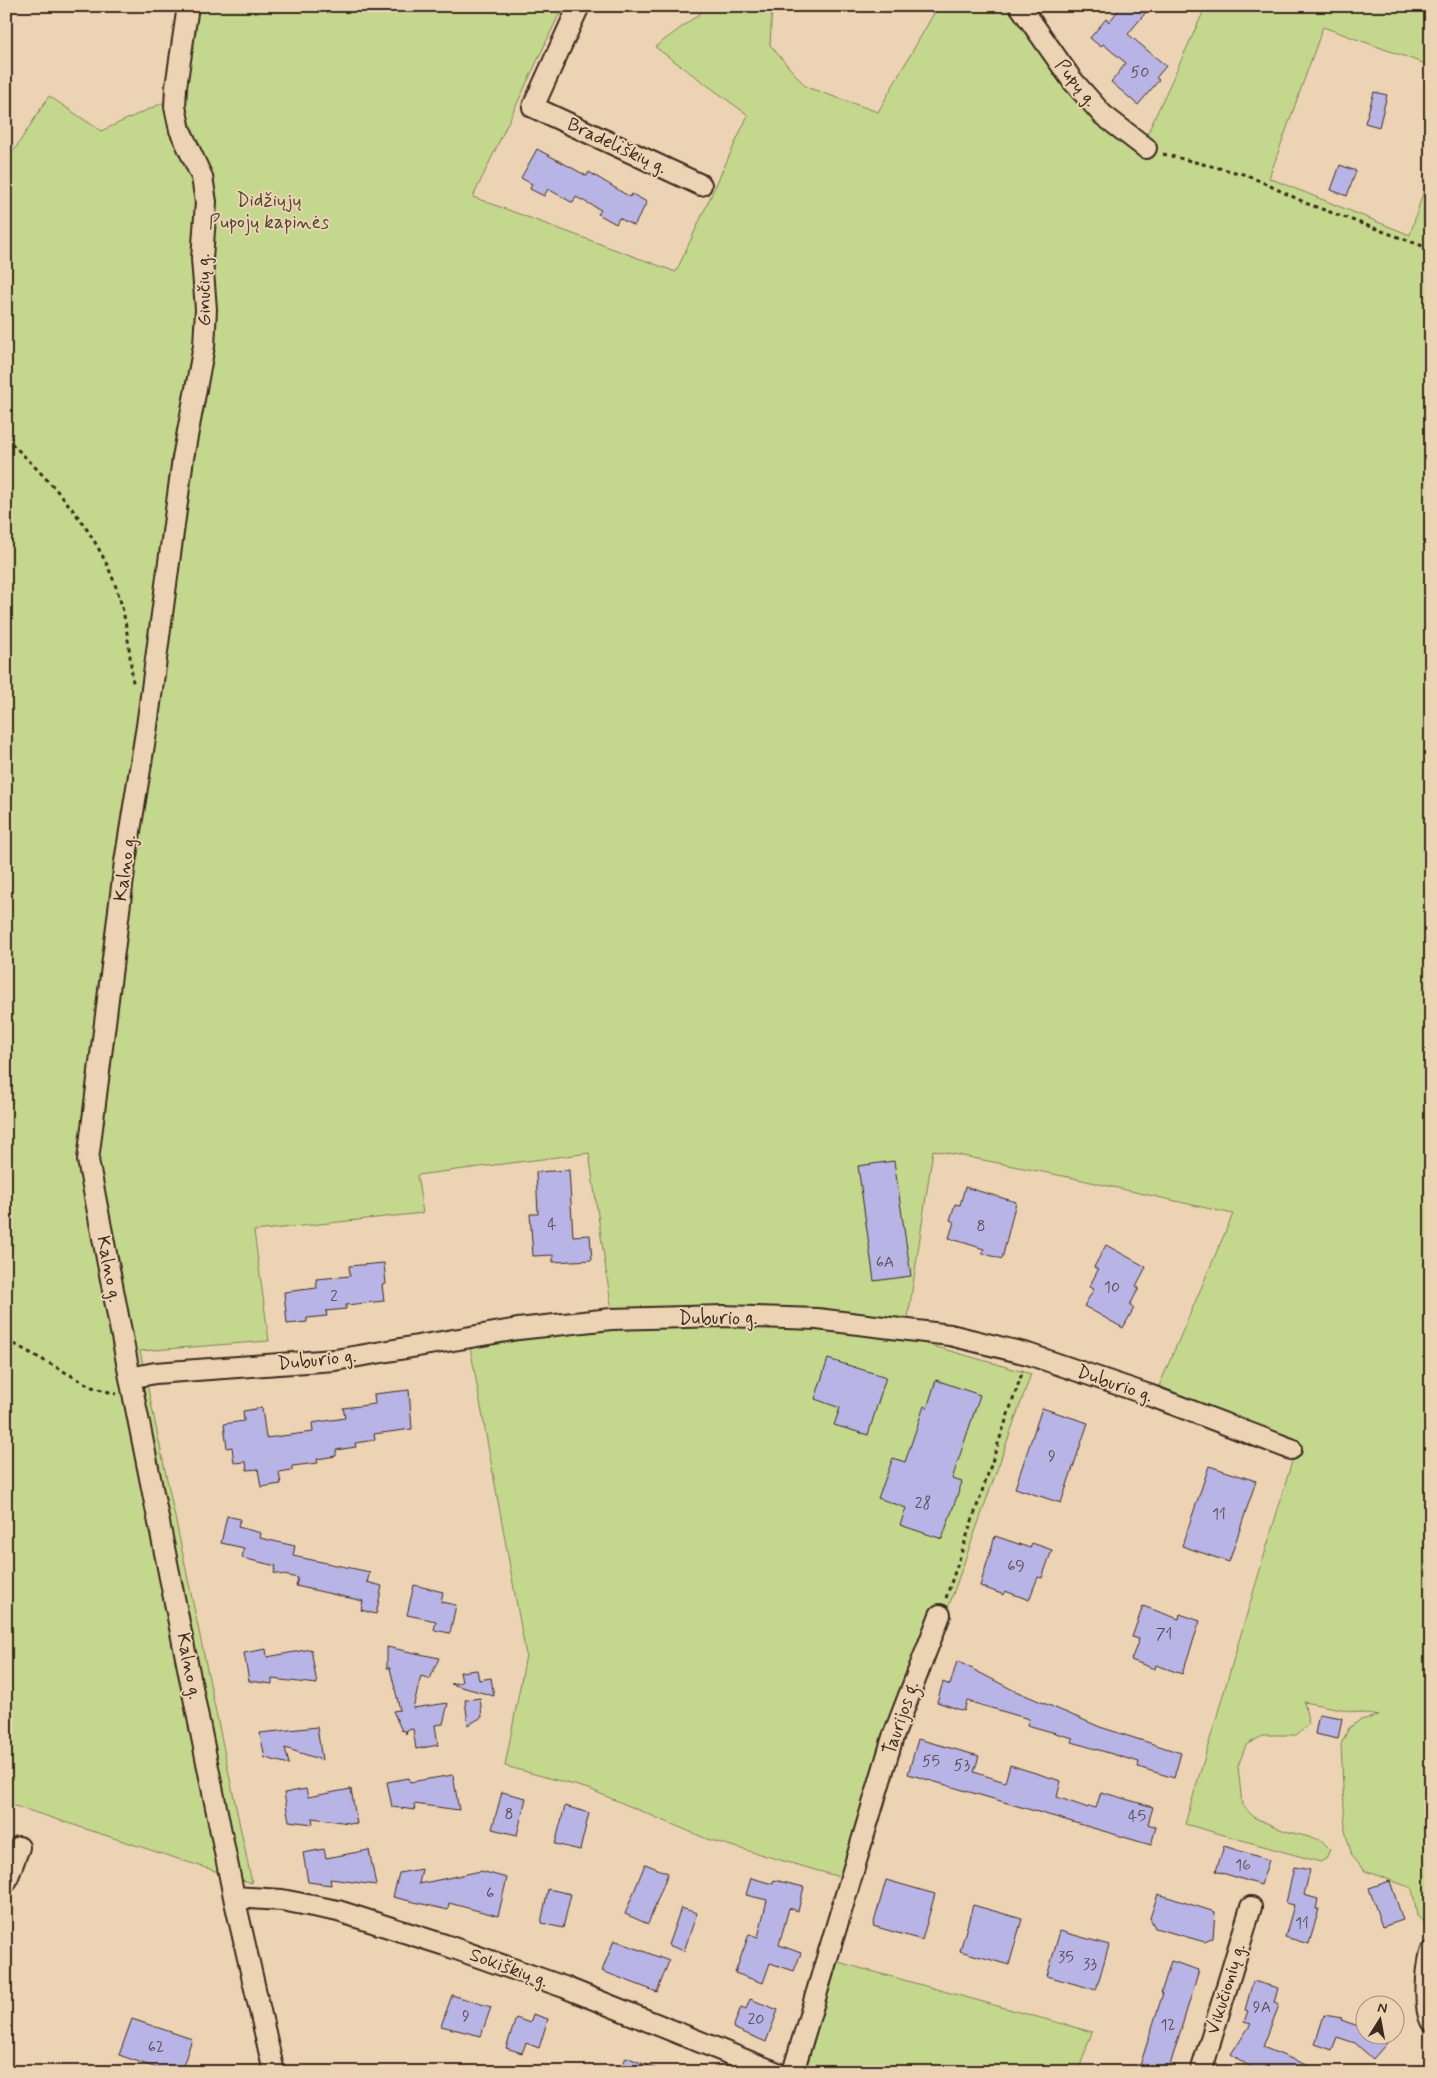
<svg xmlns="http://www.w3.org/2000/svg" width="1437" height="2078" font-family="Mynerve,sans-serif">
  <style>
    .green { fill: #c3d88d; stroke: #7f8156 }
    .building { fill: #b9b4e6; stroke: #3b2a1e }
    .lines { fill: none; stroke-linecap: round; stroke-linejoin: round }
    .street-casing { stroke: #3b2a1e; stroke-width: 24 }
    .path { stroke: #3b2a1e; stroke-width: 3; stroke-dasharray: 4 4; stroke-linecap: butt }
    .street { stroke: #ecd3b4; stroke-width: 20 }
    .labels { text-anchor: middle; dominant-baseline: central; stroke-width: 4; stroke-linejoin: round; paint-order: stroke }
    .number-label { font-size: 16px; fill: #5a4c50 }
    .street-label { font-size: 19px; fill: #3b2a1e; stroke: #ecd3b4 }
    .park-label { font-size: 19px; fill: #4f442f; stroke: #ecd3b4 }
  </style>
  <rect width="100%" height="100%" fill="#ecd3b4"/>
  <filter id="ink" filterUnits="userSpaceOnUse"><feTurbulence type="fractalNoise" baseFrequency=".02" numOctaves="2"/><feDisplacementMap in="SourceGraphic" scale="10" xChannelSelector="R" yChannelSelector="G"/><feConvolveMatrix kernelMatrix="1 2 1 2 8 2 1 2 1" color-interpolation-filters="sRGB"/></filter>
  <g filter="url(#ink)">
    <path class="green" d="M178 6H563L473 197 676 272 748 115 655 47 710 6H772L770 45 806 87 878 112 938 6H1012L1139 152 1206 6H1431V66L1323 27 1269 178 1410 235 1431 167V1923H1425L1417 1916 1412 1888 1365 1871 1352 1856 1345 1830 1341 1744 1349 1728 1360 1720 1378 1716 1304 1702 1309 1724 1296 1735H1264L1246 1745 1238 1766 1242 1805 1255 1818 1285 1831 1321 1840 1330 1849 1326 1859 1320 1862 1185 1824 1298 1441 1159 1386 1233 1214 1073 1178 933 1150 905 1338 1031 1374 886 1783 857 1882 707 1839 589 1789 505 1766 526 1655 467 1330 612 1312 589 1153 417 1175 423 1213 254 1231 269 1341 140 1351 252 1883 6 1803V163L49 96 101 131 167 101Z
      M838 1962 1092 2032 1078 2072H805Z"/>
    <path class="building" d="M1122 6H1151L1128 34 1166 66 1156 78 1159 80 1138 105 1111 82 1126 63 1103 44 1101 47 1090 38 1106 19 1109 22Z
      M1374 92 1387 95 1379 127 1365 123Z
      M537 149 587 176 589 172 630 197 632 194 647 202 634 226 619 218 616 224 598 214 601 210 576 197 573 203 548 189 544 196 530 189 532 184 521 178Z
      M1340 165 1356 171 1347 196 1331 190Z
      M894 1161 911 1276 874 1281 858 1166Z
      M569 1170 573 1236 590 1235 592 1260 553 1262V1255L533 1256 530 1214H538L536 1172Z
      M965 1187 1016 1202 1002 1259 982 1253 984 1249 949 1238 954 1222 950 1220 955 1204 960 1205Z
      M1106 1245 1146 1267 1136 1286 1139 1288 1130 1305 1134 1308 1123 1328 1084 1306 1094 1289 1089 1287 1098 1270 1094 1267Z
      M384 1263 386 1284 382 1285 384 1301 346 1305V1309L326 1311 327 1316 307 1318V1322L287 1324 284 1292 317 1288 316 1279 350 1276 349 1266Z
      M828 1359 886 1377 868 1435 834 1425 840 1408 815 1399Z
      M936 1380 980 1395 952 1479 962 1482 942 1539 900 1525 906 1508 878 1498 893 1458 905 1462 924 1406 927 1408Z
      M409 1390 412 1429 374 1434 375 1440 355 1443 356 1447 336 1450V1456L317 1459 318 1463 292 1466V1470L279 1472 281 1484 261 1487 258 1469 247 1470 246 1462 234 1463 232 1447 227 1448 224 1424 244 1421 243 1411 262 1408 266 1438 313 1432 312 1423 345 1418 343 1408 375 1404 374 1394Z
      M1042 1408 1088 1423 1061 1503 1015 1488Z
      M1209 1466 1256 1481 1229 1562 1182 1546Z
      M227 1516 240 1519 238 1527 261 1533 260 1538 295 1546 293 1556 370 1572 367 1582 382 1586 376 1614 361 1610 363 1601 296 1586 298 1578 274 1573 276 1566 242 1558 244 1548 221 1543Z
      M995 1536 1030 1548 1032 1543 1052 1550 1042 1578 1038 1577 1029 1600 1005 1591 1004 1595 980 1586Z
      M414 1585 443 1592 441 1602 456 1605 450 1633 434 1630 436 1621 407 1615Z
      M1143 1606 1179 1619 1180 1614 1200 1621 1182 1674 1156 1665 1155 1669 1131 1660 1139 1639 1132 1637Z
      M387 1647 439 1658 430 1679 421 1676 413 1708 448 1703 443 1724 435 1725 438 1745 416 1749 413 1729 407 1730 406 1734 405 1730 402 1731 393 1711 400 1710 390 1668H387Z
      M266 1649 267 1657 311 1649 317 1684 272 1679V1684L249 1681 244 1653Z
      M957 1661 1013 1690 1100 1727 1181 1753 1174 1778 1138 1767 1139 1762 1072 1742 1073 1738 1027 1725 1029 1719 967 1701 964 1711 937 1702 943 1682 950 1685Z
      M477 1670 479 1680 491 1678 494 1696 451 1684 462 1682 460 1672Z
      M480 1698 482 1717 468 1725 465 1700Z
      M1319 1714 1342 1718 1338 1739 1315 1734Z
      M317 1727 322 1760 285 1748 289 1764 265 1758 260 1733Z
      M918 1739 979 1756 974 1772 1005 1782 1010 1765 1061 1781 1057 1797 1088 1808 1089 1806 1096 1808 1101 1792 1153 1807 1148 1824 1156 1827 1151 1845 908 1774Z
      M453 1775 459 1810 414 1804 415 1810 392 1807 387 1782 409 1778 410 1782Z
      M306 1789 308 1797 351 1789 357 1824 312 1818 313 1824 289 1821 284 1793Z
      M502 1792 526 1798 517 1835 492 1829Z
      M565 1806 589 1813 580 1850 555 1844Z
      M1224 1846 1269 1860 1261 1885 1216 1871Z
      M324 1849 326 1858 369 1850 376 1885 330 1879 331 1885 308 1882 303 1853Z
      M645 1864 668 1873 648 1924 625 1914Z
      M1294 1867 1310 1870 1304 1895 1318 1899 1316 1909H1319L1309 1944 1285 1937 1294 1905 1286 1903Z
      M422 1869 419 1884 481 1871 507 1878 498 1916 449 1903 448 1910 393 1897 399 1873Z
      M751 1878 773 1884 774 1880 804 1887 798 1911 789 1908 779 1945 801 1953 794 1971 770 1963 763 1983 735 1973 749 1934 758 1937 767 1900 746 1895Z
      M886 1880 935 1894 922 1940 873 1926Z
      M1390 1881 1403 1920 1382 1927 1369 1888Z
      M548 1889 571 1894 563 1928 541 1923Z
      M1158 1894 1215 1912 1213 1938 1205 1942 1155 1928 1150 1918Z
      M973 1905 1022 1919 1009 1965 960 1951Z
      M681 1908 697 1913 684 1951 668 1945Z
      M1060 1931 1109 1945 1096 1990 1047 1976Z
      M614 1940 669 1961 657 1992 602 1971Z
      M1171 1961 1199 1970 1168 2072H1138L1163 1993H1161Z
      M1253 1981 1278 1988 1274 2003 1279 2005 1263 2047 1323 2072H1265L1250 2067 1231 2054 1251 2024 1244 2022 1248 2011 1245 2010Z
      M452 1995 491 2007 481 2036 441 2026Z
      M750 1999 778 2010 766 2042 733 2028 741 2007 746 2009Z
      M533 2014 548 2019 539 2048 526 2043 522 2053 506 2048 516 2018 530 2023Z
      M1324 2015 1342 2018 1341 2020 1364 2028V2036H1393L1373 2059 1355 2043 1337 2037 1332 2050 1315 2044Z
      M132 2019 192 2039 181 2072H168L119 2055Z
      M626 2057 662 2071V2072H620Z"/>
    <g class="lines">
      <defs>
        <path id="street" d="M188 6 176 87 175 107 180 130 202 177 206 202 202 259 206 309 204 346 183 458 147 726 125 862 88 1160 130 1378 234 1897 274 2072
          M579 6 533 107 701 185
          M1020 6 1072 80 1103 115 1146 148
          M130 1378 155 1373 335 1360 518 1329 611 1319 723 1316 817 1319 950 1335 1028 1354 1149 1395 1291 1449
          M6 1882 19 1847
          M234 1897 282 1900 338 1911 445 1945 564 1987 775 2072
          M1431 1952C1427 1968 1423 2006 1431 2021
          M793 2072 893 1737 940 1615
          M1201 2072 1251 1907"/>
      </defs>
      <use href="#street" class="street-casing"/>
      <path class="path" d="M1163 154 1247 175 1308 204 1431 249
        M6 438C57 488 104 536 122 607 128 631 130 658 133 683
        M6 1343 16 1345 92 1387 116 1394
        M946 1598 1023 1370"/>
      <use href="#street" class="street"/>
    </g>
  </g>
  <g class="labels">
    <g class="number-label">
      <text x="1140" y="72">50</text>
      <text x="552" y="1224">4</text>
      <text x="981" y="1226">8</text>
      <text x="885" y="1262">6A</text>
      <text x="1112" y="1287">10</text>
      <text x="334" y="1296">2</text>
      <text x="1052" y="1456">9</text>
      <text x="923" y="1503">28</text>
      <text x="1219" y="1514">11</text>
      <text x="1016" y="1566">69</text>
      <text x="1164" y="1634">71</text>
      <text x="931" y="1761">55</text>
      <text x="962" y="1765">53</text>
      <text x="509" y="1814">8</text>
      <text x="1137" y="1816">45</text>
      <text x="1243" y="1865">16</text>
      <text x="490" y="1893">6</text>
      <text x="1302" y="1923">11</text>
      <text x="1066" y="1957">35</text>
      <text x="1090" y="1964">33</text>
      <text x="1262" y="2007">9A</text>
      <text x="466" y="2016">9</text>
      <text x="756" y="2019">20</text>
      <text x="1168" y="2025">12</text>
      <text x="156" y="2047">62</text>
    </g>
    <g class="street-label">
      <text transform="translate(1076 83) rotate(51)">Pupų g.</text>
      <text transform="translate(617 146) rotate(25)">Bradeliškių g.</text>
      <text transform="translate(204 290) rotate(-91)">Ginučių g.</text>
      <text transform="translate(125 868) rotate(-82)">Kalno g.</text>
      <text transform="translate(109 1269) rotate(79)">Kalno g.</text>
      <text x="718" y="1318">Duburio g.</text>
      <text transform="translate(317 1360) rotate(-6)">Duburio g.</text>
      <text transform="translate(1115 1384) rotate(19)">Duburio g.</text>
      <text transform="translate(189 1666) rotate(79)">Kalno g.</text>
      <text transform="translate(901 1718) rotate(-71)">Taurijos g.</text>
      <text transform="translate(509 1968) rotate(20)">Sokiškių g.</text>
      <text transform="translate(1226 1989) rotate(-73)">Vikučionių g.</text>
    </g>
    <g class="park-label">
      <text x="269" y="200">Didžiųjų<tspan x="269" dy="22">Pupojų kapinės</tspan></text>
    </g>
  </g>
  <rect width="1437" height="2078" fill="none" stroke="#ecd3b4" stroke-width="25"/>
  <rect x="12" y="12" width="1412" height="2053" fill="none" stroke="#3b2a1e" stroke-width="2" filter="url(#ink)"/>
  <g transform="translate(1380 2020) rotate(11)"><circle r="24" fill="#ecd3b4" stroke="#a58f78"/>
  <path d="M0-4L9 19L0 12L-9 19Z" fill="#3b2a1e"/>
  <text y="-8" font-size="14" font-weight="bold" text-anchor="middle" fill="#3b2a1e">N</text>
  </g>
</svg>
